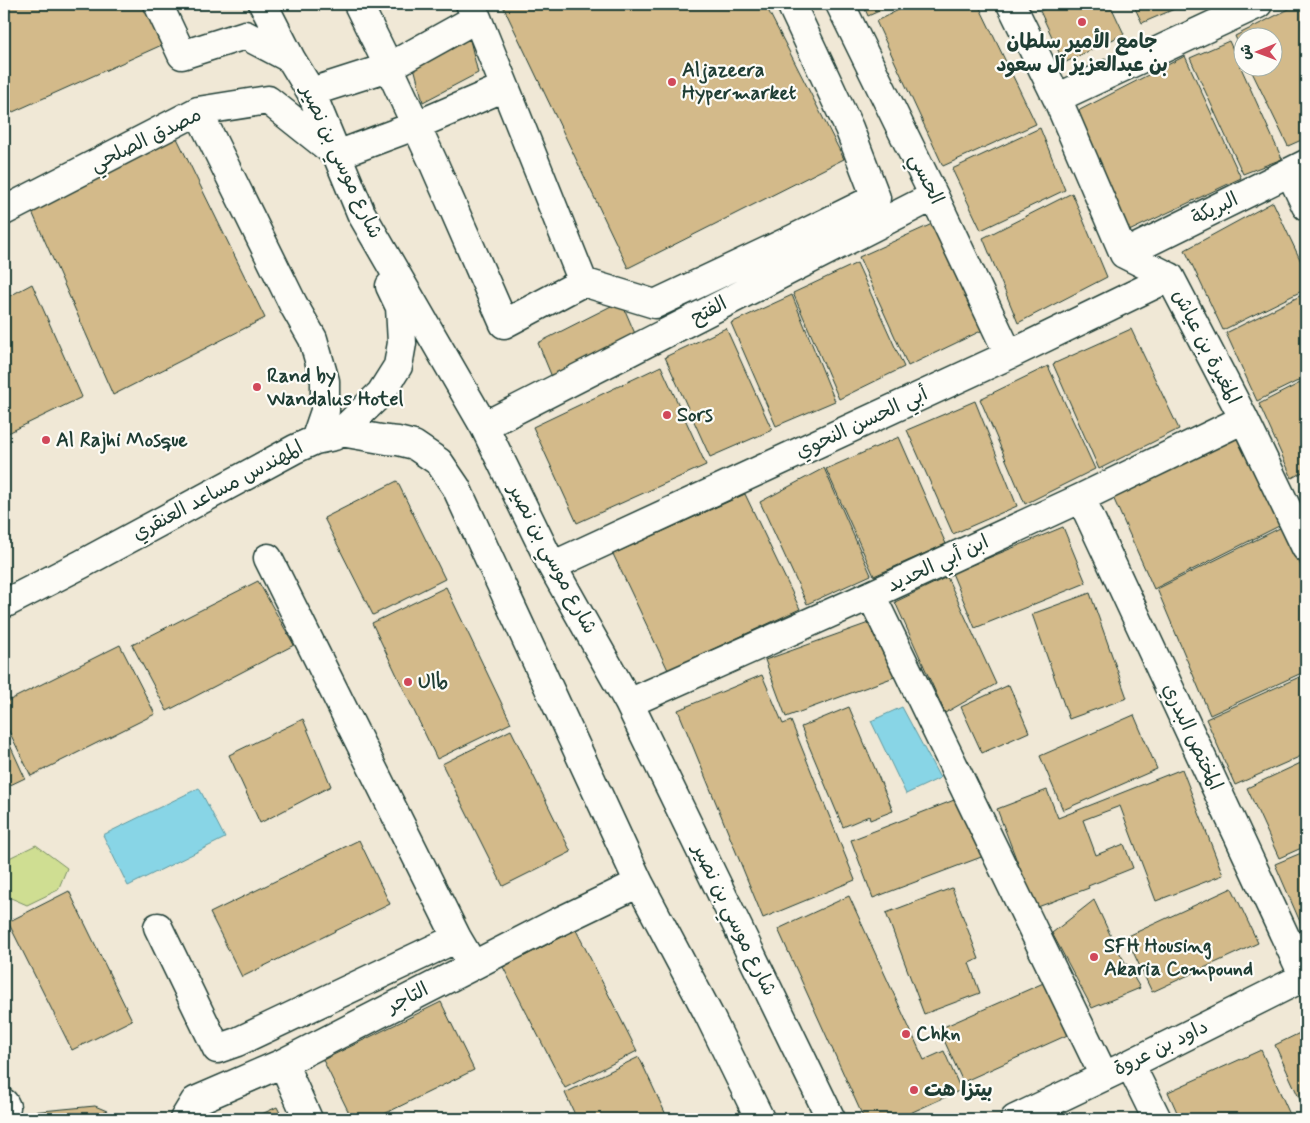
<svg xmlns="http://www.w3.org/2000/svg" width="1310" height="1123" font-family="Mynerve,'Playpen Sans Arabic',sans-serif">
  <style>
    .green { fill: #cfde92; stroke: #778e63 }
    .water { fill: #88d5e6; stroke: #5e989f }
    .building { fill: #d3ba8a; stroke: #1f3d34 }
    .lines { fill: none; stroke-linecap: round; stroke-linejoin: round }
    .minor-casing { stroke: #1f3d34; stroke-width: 31 }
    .minor { stroke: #fdfcf7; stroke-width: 28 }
    .poi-dot { fill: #d1495b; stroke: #fdfcf7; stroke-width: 2 }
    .labels { text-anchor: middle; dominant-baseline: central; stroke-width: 4.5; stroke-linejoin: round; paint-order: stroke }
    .poi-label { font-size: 20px; font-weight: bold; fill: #1f3d34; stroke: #fdfcf7; text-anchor: start }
    .street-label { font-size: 20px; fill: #1f3d34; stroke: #fdfcf7 }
  </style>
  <rect width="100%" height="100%" fill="#f0e8d6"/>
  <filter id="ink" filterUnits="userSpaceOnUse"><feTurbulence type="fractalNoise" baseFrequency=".02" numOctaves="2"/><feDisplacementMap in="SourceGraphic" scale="10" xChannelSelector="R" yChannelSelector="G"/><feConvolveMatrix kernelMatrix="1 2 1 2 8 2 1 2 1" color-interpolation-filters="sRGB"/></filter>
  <g filter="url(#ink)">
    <path class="green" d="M36 845 67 868 58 890 27 905 4 895 5 860Z"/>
    <path class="water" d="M902 707 940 778 906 794 871 721Z
      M199 788 225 838 128 886 103 835Z"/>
    <path class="building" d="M4 4H145L164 44 4 116Z
      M502 4H765L844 159 628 268Z
      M863 4H895L868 16Z
      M911 4H978L1036 124 943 166 876 21Z
      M1055 4H1110L1124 34 1064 63 1040 11Z
      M1133 4H1186L1142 23Z
      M1299 4H1306V138L1288 146 1250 68H1272V38H1242V52L1235 36Z
      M469 36 478 73 423 102 413 63Z
      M1229 41 1282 159 1243 174 1190 58Z
      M1185 56 1241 178 1127 232 1074 113Z
      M1040 128 1065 190 981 230 952 169Z
      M175 134 265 318 113 395 29 205Z
      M1072 193 1107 277 1018 323 983 238Z
      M1273 202 1306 272V289L1223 330 1185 250Z
      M932 224 983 330 908 366 859 257Z
      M857 263 904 367 839 399 793 293Z
      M32 284 82 397 4 435V299Z
      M1306 293V377L1257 401 1226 333Z
      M792 295 835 401 776 426 731 323Z
      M621 301 636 336 552 377 538 343Z
      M726 328 772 430 710 457 665 357Z
      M1131 329 1179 429 1099 469 1053 364Z
      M661 366 706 465 577 523 533 427Z
      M1048 366 1095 469 1025 504 980 399Z
      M1306 380V470L1292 478 1259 404Z
      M975 401 1017 506 953 534 907 430Z
      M1238 430 1283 524 1154 589 1112 495Z
      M899 437 946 544 874 576 826 469Z
      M824 468 871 575 807 604 760 502Z
      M397 481 445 579 373 615 324 518Z
      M745 494 800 609 668 670 613 554Z
      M1284 526 1306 578V671L1210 715 1157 589Z
      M1063 527 1086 583 975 628 952 573Z
      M947 577 996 684 945 713 895 602Z
      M258 581 294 645 167 711 132 645Z
      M446 587 511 723 437 759 372 623Z
      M1090 593 1127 698 1069 719 1032 614Z
      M877 620 897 676 786 717 765 660Z
      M120 645 155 714 31 776 4 721V703Z
      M1306 674V754L1235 785 1206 719Z
      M762 675 783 724 791 721 855 880 763 918 678 710Z
      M1009 685 1029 732 982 753 961 707Z
      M849 707 893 811 870 820 869 816 843 827 801 727Z
      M1134 715 1157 769 1063 810 1040 756Z
      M303 719 331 786 260 823 229 755Z
      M511 730 571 852 503 886 442 764Z
      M4 732 25 778 4 788Z
      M1305 761 1306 846 1279 858 1247 788Z
      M1182 769 1223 875 1156 901 1120 806 1083 820 1096 855 1124 844 1133 868 1088 886 1089 888 1035 908 997 809 1047 790 1058 818Z
      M962 797 984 856 873 898 851 840Z
      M359 840 390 904 242 977 210 913Z
      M1306 851V930L1304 931 1275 864Z
      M952 888 979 959 969 963 980 993 924 1014 886 913Z
      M1232 888 1258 943 1152 992 1126 937Z
      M69 891 132 1020 72 1050 8 922Z
      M849 896 924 1060 944 1051 961 1090 897 1119H864L778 929Z
      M1094 900 1115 945 1140 988 1092 1008 1052 933Z
      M576 930 637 1051 565 1088 503 967Z
      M1048 981 1072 1033 963 1082 939 1029Z
      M441 1002 474 1070 374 1119H352L323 1060Z
      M1306 1030V1113L1275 1045Z
      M1261 1050 1292 1119H1180L1168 1092Z
      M639 1057 668 1119H577L565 1093Z
      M95 1106 107 1111 108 1119H16L21 1113Z
      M277 1107 283 1119H251Z"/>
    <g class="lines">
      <defs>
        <path id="minor" d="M158 4 182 55 245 35 291 59
          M263 4 291 59 311 92 361 213 484 426 552 566 629 703 831 1119
          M358 4 389 67 477 18 470 4
          M840 4 934 196 1009 355
          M1011 4 1057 98 1124 254 1170 277 1244 419 1306 548
          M505 87 583 282
          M311 92 389 67 434 164 504 324 583 282 655 304 793 239 876 198 849 128 791 4
          M1057 98 1258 4
          M198 111 293 304 313 339 325 381V411L315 440
          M1290 172 1306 206
          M4 211 198 111 268 100 337 155 417 125 505 87 477 18
          M1124 254 1306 164
          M484 426 934 196
          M341 432 381 393 398 366 402 343 400 307 390 286
          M1081 498 1304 977
          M268 558 457 938 473 965
          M552 566 1009 355 1170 277
          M871 595 1104 1076
          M4 604 82 564 295 449 315 440 334 436 341 432 387 440 398 441 414 445 439 462 456 487 639 883 710 1017 760 1119
          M629 703 871 595 1081 498 1244 419
          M158 927 217 1049 237 1042 457 938
          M283 1063 308 1119
          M1130 1064 1157 1119
          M4 1103 6 1107
          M184 1119 195 1101 283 1063 556 923 639 883
          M1015 1119 1130 1064 1306 976"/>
      </defs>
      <use href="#minor" class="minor-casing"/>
      <use href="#minor" class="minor"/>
    </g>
  </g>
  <g class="poi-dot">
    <circle cx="1082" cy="22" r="5"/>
    <circle cx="672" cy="82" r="5"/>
    <circle cx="257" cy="387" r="5"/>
    <circle cx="667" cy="415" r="5"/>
    <circle cx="46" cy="440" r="5"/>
    <circle cx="408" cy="682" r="5"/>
    <circle cx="1094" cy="957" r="5"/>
    <circle cx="906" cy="1034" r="5"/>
    <circle cx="914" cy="1090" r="5"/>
  </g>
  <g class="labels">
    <g class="poi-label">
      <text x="1082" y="42" text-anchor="middle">جامع الأمير سلطان<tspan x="1082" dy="23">بن عبدالعزيز آل سعود</tspan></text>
      <text x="682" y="70">Aljazeera<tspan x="682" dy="23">Hypermarket</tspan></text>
      <text x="267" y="376">Rand by<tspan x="267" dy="23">Wandalus Hotel</tspan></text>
      <text x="677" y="415">Sors</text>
      <text x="56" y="440">Al Rajhi Mosque</text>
      <text x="418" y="682">Ulb</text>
      <text x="1104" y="946">SFH Housing<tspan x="1104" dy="23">Akaria Compound</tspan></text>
      <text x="916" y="1034">Chkn</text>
      <text x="924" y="1090">بيتزا هت</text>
    </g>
    <g class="street-label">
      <text transform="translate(146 140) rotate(-26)">مصدق الصلحي</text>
      <text transform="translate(341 162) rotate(65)">شارع موسي بن نصير</text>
      <text transform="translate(926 179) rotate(64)">الحسي</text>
      <text transform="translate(1215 209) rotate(-26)">البريكة</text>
      <text transform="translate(709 311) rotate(-27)">الفتح</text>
      <text transform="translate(1206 347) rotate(63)">المغيرة بن عياش</text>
      <text transform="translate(862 423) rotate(-25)">أبي الحسن النحوي</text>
      <text transform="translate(218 491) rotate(-28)">المهندس مساعد العنقري</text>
      <text transform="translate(552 559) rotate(62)">شارع موسي بن نصير</text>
      <text transform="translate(938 564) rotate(-25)">ابن أبي الحديد</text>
      <text transform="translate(1192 737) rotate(65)">المختص البدري</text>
      <text transform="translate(734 920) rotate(64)">شارع موسي بن نصير</text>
      <text transform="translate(408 998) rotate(-27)">التاجر</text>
      <text transform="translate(1161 1048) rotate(-26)">داود بن عروة</text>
    </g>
  </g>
  <rect width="1310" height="1123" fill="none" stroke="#fdfcf7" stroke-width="20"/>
  <rect x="10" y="10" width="1290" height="1103" fill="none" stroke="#1f3d34" stroke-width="2" filter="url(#ink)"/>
  <g transform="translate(1258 52) rotate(269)"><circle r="24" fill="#fdfcf7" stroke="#a4b0a9"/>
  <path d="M0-4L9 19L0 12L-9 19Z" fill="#d1495b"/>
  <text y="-8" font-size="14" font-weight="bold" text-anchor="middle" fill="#1f3d34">ش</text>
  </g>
</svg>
